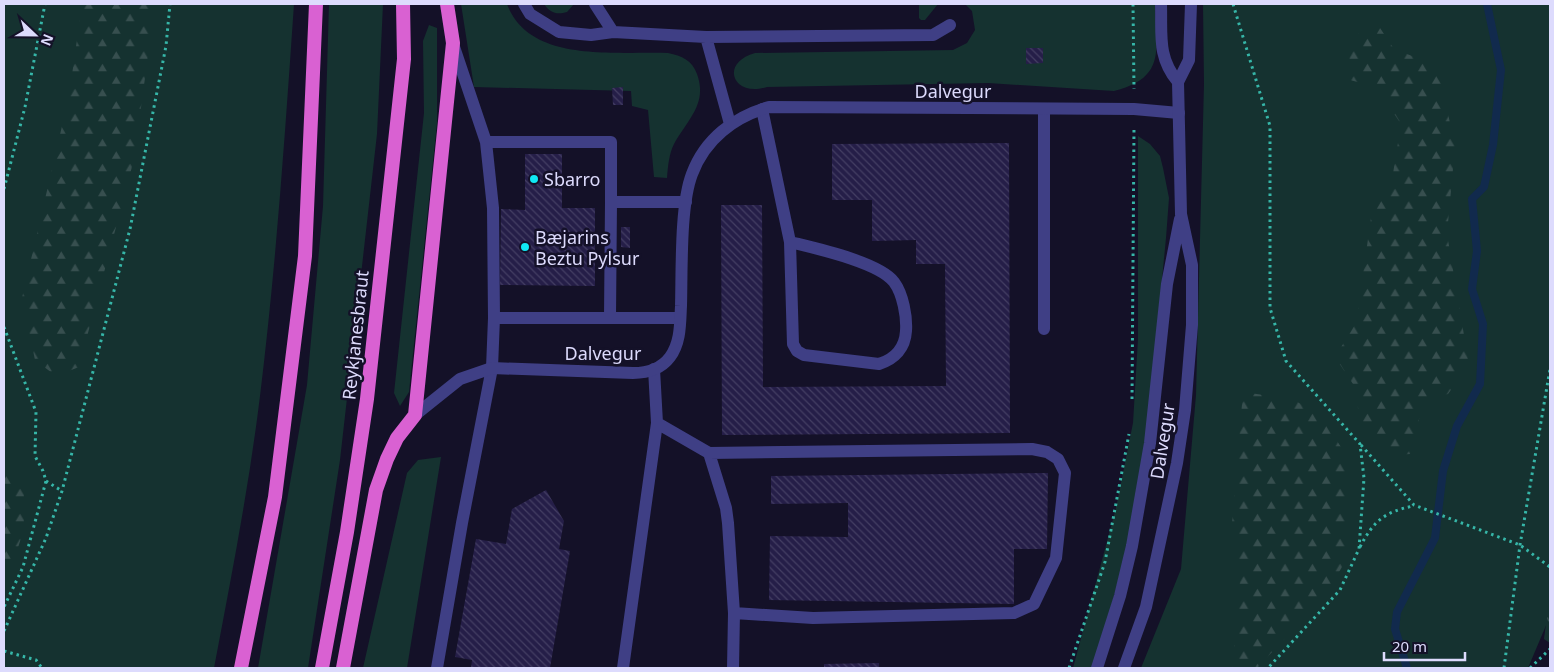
<svg xmlns="http://www.w3.org/2000/svg" width="1554" height="672" font-family="'Noto Sans',sans-serif">
  <style>
    .grass { fill: #153230 }
    .forest { fill: url(#forest-firs) }
    .park { fill: url(#park-tufts) }
    .lines { fill: none; stroke-linecap: round; stroke-linejoin: round }
    .stream { stroke: #112a4d; stroke-width: 8 }
    .building { fill: url(#building-back-hatch) }
    .path { stroke: #36b6a8; stroke-width: 3; stroke-dasharray: 2.5 4; stroke-linecap: butt }
    .service { stroke: #3f3f85; stroke-width: 12 }
    .minor { stroke: #3f3f85; stroke-width: 12 }
    .tertiary { stroke: #3f3f85; stroke-width: 12 }
    .trunk { stroke: #d961d2; stroke-width: 14 }
    .poi-dot { fill: #10e8f4; stroke: #141128; stroke-width: 2 }
    .labels { text-anchor: middle; dominant-baseline: central; stroke-width: 5; stroke-linejoin: round; paint-order: stroke }
    .street-label { font-size: 18px; fill: #dddbfd; stroke: #141128 }
    .poi-label { font-size: 18px; fill: #dddbfd; stroke: #141128; text-anchor: start }
  </style>
  <defs>
    <pattern id="forest-firs" width="22" height="20" patternUnits="userSpaceOnUse" patternTransform="scale(1.25)"><rect width="22" height="20" fill="#153230"/><path d="M5 1l3.5 6h-7zM16 11l3.5 6h-7z" fill="#374f4f"/></pattern>
    <pattern id="park-tufts" width="24" height="20" patternUnits="userSpaceOnUse" patternTransform="scale(1.25)"><rect width="24" height="20" fill="#153230"/><path d="M3 7l-1-3M5 7V3M7 7l1-3M15 17l-1-3M17 17v-4M19 17l1-3" fill="none" stroke="#374f4f"/></pattern>
    <pattern id="building-back-hatch" width="6" height="6" patternUnits="userSpaceOnUse" patternTransform="scale(1.25)"><rect width="6" height="6" fill="#251e48"/><path d="M-1 5l2 2M0 0l6 6M5-1l2 2" fill="none" stroke="#443e63"/></pattern>
  </defs>
  <rect width="100%" height="100%" fill="#141128"/>
  <path class="grass" d="M4 4H294C285 135 276 266 260 396 249 487 231 578 214 668H4Z
    M329 4H383L377 134 340 460 308 668H258L307 385 323 206Z
    M461 4H507C529 64 616 51 668 53 682 56 692 60 697 74 708 104 687 120 674 144 669 154 668 166 667 178L654 177 648 110 632 106 631 91 474 87Z
    M544 4H574L567 12C557 15 550 13 544 4Z
    M919 4H938L925 20H921L919 18Z
    M965 4H1155C1156 49 1167 78 1114 91L988 83 767 87C733 98 719 63 755 53L953 50 967 43 975 30 972 11Z
    M1203 4H1550V616L1528 668H1141L1181 569 1196 395 1204 84Z
    M429 25 437 28V123L409 392 400 406 394 393 424 113 423 41Z
    M1138 136 1150 144 1160 156 1163 168 1169 198 1166 238 1146 444 1127 547 1100 649 1092 668H1073L1116 508 1133 423 1138 339Z
    M441 457 407 668H363L407 473 418 460Z"/>
  <path class="forest" d="M82 4H155L134 159 79 367 56 376 35 360 22 298 69 96Z
    M1380 28 1394 49 1438 66 1455 147 1447 234 1469 365 1448 394 1424 400 1410 454 1386 456 1359 416 1355 387 1335 357 1356 323 1372 211 1391 186 1401 124 1376 87 1350 80 1349 50 1360 31Z
    M1243 392 1292 399 1319 414 1345 453 1350 524 1342 567 1323 598 1257 668H1232L1240 580 1232 524Z
    M4 469 9 470 23 482C27 524 24 540 4 578Z"/>
  <path class="park" d="M1549 602H1550V643L1544 639Z"/>
  <g class="lines">
    <path class="stream" d="M1407 668 1395 629 1397 612 1435 538 1443 471 1457 426 1480 384 1483 324 1472 289 1477 251 1472 199 1484 187 1493 145 1501 70 1487 4"/>
  </g>
  <path class="building" d="M1026 48H1043V63L1026 64Z
    M623 87V105H613L612 88Z
    M1009 143 1010 433 722 435 721 205H762L763 387 946 386 945 264H916V240L872 241V200H832V144Z
    M525 154H562V208H595V286L500 285 501 209 525 210Z
    M621 227H630V248L621 247Z
    M1048 473 1047 549H1014V604L769 600 770 536 848 537V503L771 504V476Z
    M546 490 564 521 559 549 570 551 550 668H471L472 660 455 657 476 539 506 544 512 509Z
    M879 663V668H824V664Z"/>
  <g class="lines">
    <path class="path" d="M1133 4 1134 89
      M1233 4 1270 126V308L1286 361 1360 444 1364 478 1359 549 1340 590 1268 668
      M4 189 25 107 45 4
      M4 327 36 412 35 456 43 471 46 481 23 567 4 607
      M1132 399 1134 127
      M1361 445 1414 505 1520 545 1550 567
      M46 481 62 491
      M1360 547C1374 520 1385 512 1413 506
      M4 631 46 538 62 491 130 229 166 46 170 4
      M4 651 36 660 42 668
      M1069 668 1105 562 1129 434
      M1504 668 1520 545 1550 369
      M1530 668 1550 649"/>
    <path class="service" d="M524 4 530 14 559 32 591 35 613 32 706 37 933 35 950 25
      M595 4 613 32
      M706 37 730 124
      M762 109 790 242 793 344 797 351 804 355 879 364C895 359 905 348 906 331 907 317 903 294 894 282 879 262 814 248 790 242
      M486 142H611V202H686
      M494 318H680
      M610 318 611 202
      M1044 329V109
      M654 369 657 423 709 453 726 508 728 523 734 613 733 668
      M709 453 1032 449 1047 452 1058 459 1065 473 1056 558 1034 604 1014 613 813 618 734 613
      M437 668 462 523 492 368 494 318 493 208 486 142 453 44
      M623 668 657 423"/>
    <path class="minor" d="M415 415 460 379 492 368 633 373C647 373 661 369 670 357 681 342 680 323 681 306 682 270 680 205 692 174 705 139 734 117 769 107L1134 109 1179 113"/>
    <path class="tertiary" d="M1161 4C1162 34 1157 57 1178 82
      M1097 668 1120 596 1132 546 1150 443 1167 284 1180 219
      M1124 668 1146 607 1177 463 1185 410 1192 325V265L1181 214 1178 82 1189 60 1191 4"/>
    <path class="trunk" d="M241 668 275 497 305 256 316 4
      M322 668 347 532 367 399 404 59 403 4
      M343 668 376 490 387 459 397 438 415 415 453 43 447 4"/>
  </g>
  <g class="poi-dot">
    <circle cx="534" cy="179" r="5"/>
    <circle cx="525" cy="247" r="5"/>
  </g>
  <g class="labels">
    <g class="street-label">
      <text x="953" y="91">Dalvegur</text>
      <text transform="translate(355 335) rotate(-84)">Reykjanesbraut</text>
      <text x="603" y="353">Dalvegur</text>
      <text transform="translate(1162 441) rotate(-81)">Dalvegur</text>
    </g>
    <g class="poi-label">
      <text x="544" y="179">Sbarro</text>
      <text x="535" y="237">Bæjarins<tspan x="535" dy="21">Beztu Pylsur</tspan></text>
    </g>
  </g>
  <rect width="1554" height="672" fill="none" stroke="#dddbfd" stroke-width="10"/>
  <g transform="translate(35 35) rotate(112)" stroke="#141128" stroke-width="4" paint-order="stroke">
  <path d="M0-4L9 19L0 12L-9 19Z" fill="#dddbfd"/>
  <text y="-8" font-size="14" font-weight="bold" text-anchor="middle" fill="#dddbfd">N</text>
  </g>
  <path d="M1384 652v8h81v-8" fill="none" stroke="#dddbfd" stroke-width="2.5"/>
  <text x="1392" y="652" font-size="15" fill="#dddbfd" stroke="#141128" stroke-width="4" paint-order="stroke">20 m</text>
</svg>
